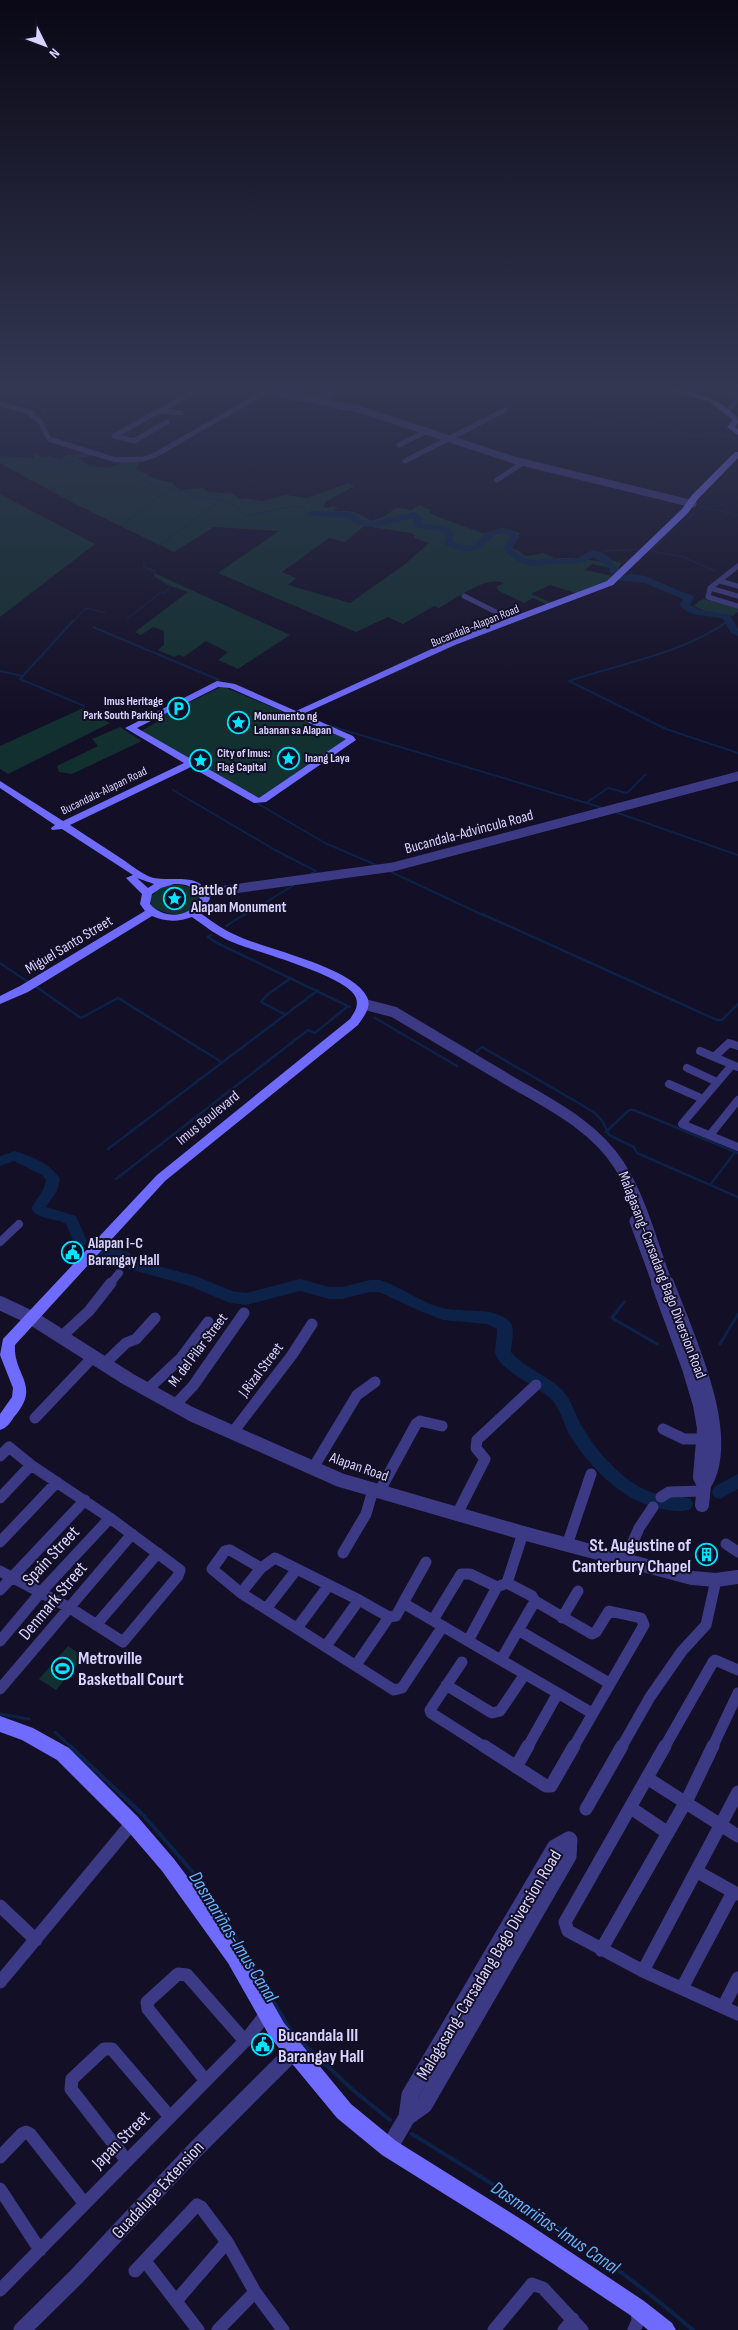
<svg xmlns="http://www.w3.org/2000/svg" width="738" height="2330" font-family="'Sofia Sans Condensed',sans-serif">
  <style>
    .green { fill: #12302f; fill-rule: evenodd }
    .lines { fill: none; stroke-linecap: round; stroke-linejoin: round }
    .stream-far4 { stroke: #0c2248; stroke-width: 1 }
    .stream-far3 { stroke: #0c2248; stroke-width: 2 }
    .stream-far2 { stroke: #0c2248; stroke-width: 2.5 }
    .stream-far1 { stroke: #0c2248; stroke-width: 3 }
    .stream { stroke: #0c2248; stroke-width: 4 }
    .river { fill: #0c2248; fill-rule: evenodd }
    .minor-far3 { stroke: #3d3a85; stroke-width: 5 }
    .minor-far2 { stroke: #3d3a85; stroke-width: 8 }
    .minor-far1 { stroke: #3d3a85; stroke-width: 11 }
    .minor { stroke: #3d3a85; stroke-width: 13 }
    .tertiary-far4 { stroke: #3d3a85; stroke-width: 7 }
    .tertiary-far3 { stroke: #3d3a85; stroke-width: 9 }
    .tertiary-far2 { stroke: #3d3a85; stroke-width: 11 }
    .tertiary-far1 { stroke: #3d3a85; stroke-width: 14 }
    .tertiary { stroke: #3d3a85; stroke-width: 17 }
    .secondary { fill: #6f6bff; fill-rule: evenodd }
    .labels { text-anchor: middle; dominant-baseline: central; stroke-width: 4; stroke-linejoin: round; paint-order: stroke }
    .far-street-label { font-size: 12px; fill: #d9d4ff; stroke: #130f26 }
    .far-poi-label { font-size: 12px; font-weight: bold; fill: #d9d4ff; stroke: #130f26; text-anchor: start }
    .street-label { font-size: 15px; fill: #d9d4ff; stroke: #130f26 }
    .poi-label { font-size: 15px; font-weight: bold; fill: #d9d4ff; stroke: #130f26; text-anchor: start }
    .near-poi-label { font-size: 18px; font-weight: bold; fill: #d9d4ff; stroke: #130f26; text-anchor: start }
    .near-street-label { font-size: 18px; fill: #d9d4ff; stroke: #130f26 }
    .near-water-label { font-size: 19px; font-style: italic; fill: #62b6ff; stroke: #130f26 }
  </style>
  <rect width="100%" height="100%" fill="#130f26"/>
  <path class="green" d="M88 452 94 456 77 458 90 466 109 468 119 464 121 461 138 462 139 466 135 468 153 478 172 483 180 490 203 488 206 491 233 494 240 499 246 498 262 501 286 495 307 498 348 483 355 486 326 501 323 507 327 508 333 506 338 508 334 510C339 512 340 511 346 511 355 511 365 517 372 521 375 519 379 519 383 517 396 509 393 505 411 510L419 505 431 510 429 512 435 516 483 533 501 528 520 533 510 547 521 552 523 555 528 556 543 553 555 558H572L605 562 608 559 622 563 618 567 620 571 616 576 611 572 612 568 592 564 585 570 613 576 607 582 579 594 550 585 531 594 552 603 548 605 533 598 524 603 499 591 496 587 504 583C486 575 455 599 439 608L434 606 403 624 388 617 356 632 218 573 279 531 214 527 174 552 71 502 0 463V456L34 458 33 454 35 453 41 457 49 456 61 460 67 455ZM364 526 411 533 415 535 414 538 429 543 404 565 350 603 288 585 296 578 282 572 329 538 345 542Z
    M0 494 95 544 0 617Z
    M154 573 290 635 238 669 218 660 228 652 206 641 184 657 179 655 174 657 158 650 164 645V631L153 627 141 635 135 632 188 592 170 586 154 576Z
    M704 599 738 608V612L733 616 704 611 694 606 699 601Z
    M224 687 346 738 347 740 260 799 143 733V730L162 719 163 715 219 688Z
    M83 708 110 723 8 774 0 769V746Z
    M120 727 142 741 72 774 59 772 57 766 98 746 92 739Z
    M169 885C181 884 193 885 199 896 199 920 164 917 151 905V897L158 889Z
    M68 1646 84 1657 56 1690 39 1679Z"/>
  <g class="lines">
    <path class="stream-far4" d="M0 402H25L47 410 43 414 55 422 65 438 93 444 102 443 108 449 105 451 123 458
      M565 416 600 423 630 419 679 430 677 432 698 437 709 433 738 439
      M0 457 28 458 44 470 57 467 64 462 73 461 81 465 120 474H131L154 485 189 492 191 497C215 499 229 497 246 516L295 506 302 507 306 513 311 514
      M114 471 121 463
      M120 526 171 488
      M160 545 220 501
      M651 550 701 507 738 515
      M652 551 683 557 715 571
      M598 554 605 551 643 549
      M127 619 160 593H165L170 586 154 576 156 572 143 566 145 563
      M72 623 86 608 105 613
      M726 623 730 620"/>
    <path class="stream-far3" d="M73 621 20 679 84 706
      M728 621C682 654 622 663 569 681L666 729 738 753
      M93 627 219 680
      M0 671 23 676
      M327 725 603 808
      M173 790 275 850 316 871 309 875
      M255 802 325 843 376 865
      M586 803 608 788 627 793 645 775
      M615 812 738 855
      M389 871 485 916
      M243 916 294 885"/>
    <path class="stream-far2" d="M482 914 717 1020H722L738 1004
      M226 926 245 914
      M211 935 208 937 215 942 350 1007
      M0 963 28 982
      M35 986 81 1018 118 998 220 1061
      M284 1014 261 1002 267 995 291 978
      M375 1018 457 1066
      M476 1052 482 1047 582 1105 596 1114 603 1122 609 1135 634 1147 637 1153 738 1197
      M606 1132 629 1110H634L738 1153
      M108 1149 318 990
      M116 1179 308 1030 315 1033 348 1006
      M710 1185 735 1152"/>
    <path class="stream-far1" d="M624 1302 612 1318 657 1344
      M720 1344 738 1314
      M0 1714 29 1719
      M55 1732 72 1748"/>
    <path class="stream" d="M70 1746 144 1816 197 1877 220 1910 292 2033 353 2090 390 2120
      M412 2134C510 2194 606 2255 693 2330"/>
    <path class="river" d="M311 511 349 512 358 515 360 520 376 521 416 512 422 518V523L449 528 454 537 453 542 467 546 475 545 486 532 501 528 510 529 519 536 512 549C528 563 532 560 551 558 558 558 567 560 574 559 581 558 588 549 596 551 610 553 615 567 622 576 625 576 627 575 630 574 648 573 674 591 692 595L694 597 690 605 699 610 730 615 738 629V636L731 633 723 619C708 614 691 619 680 605L683 599 644 583 617 580 610 572V569L594 557C575 567 572 563 552 564 546 564 539 567 533 566 522 565 510 557 503 549L510 537 505 533 496 534 478 550 466 552 445 545 446 537 443 532 416 527 413 523 414 518 376 527 354 524 351 519 348 518 308 516 307 514Z
      M15 1151C31 1156 51 1164 60 1179L57 1191 46 1207 76 1216 87 1241 85 1245H75L66 1224C55 1217 38 1221 31 1208L43 1190 46 1180 42 1175 14 1161 0 1166V1156Z
      M105 1246 128 1252 139 1261 196 1276 232 1291 246 1293 300 1279 329 1287H342L370 1280H380C402 1287 421 1303 443 1308 463 1313 494 1306 510 1322 516 1329 511 1344 511 1352 525 1369 548 1375 563 1391 573 1402 575 1416 583 1428 598 1454 627 1486 657 1494 668 1497 680 1495 691 1499L693 1504 691 1509C683 1512 676 1511 668 1510 627 1505 594 1472 572 1439 564 1427 562 1412 553 1401 541 1387 497 1370 495 1352 495 1345 497 1337 497 1329L487 1324 443 1320 420 1311 379 1292H370L342 1299H329L300 1291 246 1305 230 1303 187 1285 129 1269 118 1260 100 1255 98 1251 100 1247Z
      M738 1474V1489L720 1499 714 1497 712 1492 714 1487Z"/>
    <path class="minor-far3" d="M710 389 738 395
      M696 392 698 389
      M0 404 33 413 31 415 40 421 49 439 116 460 144 459 155 455 267 391
      M730 408 738 398
      M160 411 181 413
      M167 422 134 441 114 436 199 389
      M399 445 427 431
      M405 461 505 410
      M497 480 523 463
      M738 566 710 588 708 597 738 606
      M720 581 738 586
      M710 588 738 596
      M464 596 510 619"/>
    <path class="minor-far2" d="M738 1046 729 1043 714 1057 738 1067
      M700 1051 714 1057
      M732 1065 682 1124 738 1147
      M687 1068 717 1082
      M669 1084 703 1099
      M710 1135 738 1100
      M0 1242 19 1224
      M110 1284 119 1273"/>
    <path class="minor-far1" d="M61 1337 89 1311 111 1283
      M104 1364 126 1343 136 1339 155 1318
      M148 1389 181 1358 208 1322
      M175 1405 193 1386 244 1313
      M35 1418 93 1357
      M663 1429 684 1439H704
      M233 1432 292 1355 312 1324
      M0 1456 9 1447 31 1465 110 1518 180 1570 178 1576 123 1642 70 1608 0 1571
      M313 1468 357 1395 375 1382
      M379 1492 416 1424 420 1421 442 1426
      M661 1497 669 1492 703 1491
      M0 1498 31 1465
      M457 1514 485 1459 476 1448 477 1440 536 1385
      M523 1533 507 1583 497 1587 468 1641 592 1713
      M0 1542 57 1482
      M726 1544 738 1552
      M567 1545 591 1474
      M230 1550 261 1568 241 1593 212 1569 225 1551Z
      M343 1553 366 1514 373 1490
      M625 1560 639 1528 653 1507
      M261 1568 275 1558 329 1585
      M507 1583 532 1596 535 1601 592 1634 596 1632 609 1611 641 1618 644 1625 573 1748
      M0 1590 85 1500
      M241 1593 394 1690 402 1688 443 1626
      M403 1603 426 1562
      M266 1609 297 1569
      M562 1618 578 1591
      M433 1620 461 1574H470L497 1587
      M96 1625 158 1553
      M297 1628 329 1585 359 1600
      M518 1630 609 1683
      M0 1641 41 1592 110 1518
      M326 1646 359 1600 389 1617
      M501 1660 535 1601
      M462 1662 430 1710 431 1713 486 1748
      M356 1665 389 1617 396 1616 403 1603 468 1641
      M446 1685 492 1713 500 1711 525 1674
      M0 1689 132 1534
      M527 1748 558 1693
      M621 1748 650 1697 682 1651 706 1625 716 1580
      M664 1748 713 1662 715 1660 738 1670
      M712 1748 738 1693"/>
    <path class="minor" d="M484 1746 546 1786H551L574 1746
      M665 1746 565 1922 568 1931 643 1971 738 2014
      M516 1767 528 1746
      M647 1778 738 1836
      M631 1808 668 1833
      M586 1809 622 1746
      M696 1871 737 1894
      M0 1906 36 1940
      M601 1950 689 1796 713 1746
      M643 1971 738 1792
      M0 1982 132 1823
      M682 1988 733 1892
      M723 2007 738 1978
      M206 2081 148 2009 147 2002 178 1974 187 1975 245 2041
      M0 2157 22 2134 26 2132 30 2134 85 2204
      M127 2161 71 2089 72 2079 104 2049H112L170 2117
      M0 2189 40 2250
      M145 2261 198 2330
      M135 2271 197 2205 201 2207 227 2242 255 2292 283 2330
      M0 2290 245 2041 266 2014
      M176 2301 227 2242
      M218 2330 255 2292
      M494 2330 532 2284 543 2288 582 2330
      M564 2330 573 2319
      M634 2330 638 2321 637 2310"/>
    <path class="tertiary-far4" d="M257 389 358 409 514 460 693 504
      M318 401 339 389"/>
    <path class="tertiary-far3" d="M204 893 393 867 738 776"/>
    <path class="tertiary-far2" d="M363 1004 394 1012C431 1034 468 1056 505 1078 545 1102 593 1124 619 1165 642 1201 652 1244 667 1284
      M635 1221 658 1284"/>
    <path class="tertiary-far1" d="M658 1283 689 1368 700 1405 704 1428 700 1477 704 1485 702 1505
      M667 1283C685 1332 736 1436 704 1485
      M0 1303 32 1318 128 1379 191 1414 340 1480 523 1533 692 1578 716 1580 738 1577"/>
    <path class="tertiary" d="M407 2117 424 2105 568 1856 569 1840
      M389 2148 407 2117 410 2095 555 1848 569 1840
      M22 2330 76 2277 193 2152 294 2051"/>
    <path class="secondary" d="M661 389C690 389 716 396 737 417L738 423 735 427 738 429V435L727 427 732 421 731 418 708 401Z
      M735 452H738V458L698 499 688 513 613 585 455 645 303 714 353 736 356 740 266 802 254 803 191 767 70 825C88 837 107 849 125 861 132 866 140 872 148 876 168 885 202 868 210 899L200 913C213 922 225 931 240 937 270 950 353 968 367 997 372 1007 364 1016 358 1025L165 1181 15 1345C13 1376 42 1385 14 1417 10 1423 7 1428 0 1430V1414L12 1397 13 1388 0 1355 3 1339 157 1175 350 1019C354 1013 359 1007 356 998 349 976 255 952 232 942 217 936 205 926 192 917 179 922 165 922 152 916L28 992 0 1004V996L20 986 145 911 140 904 142 894 126 878 133 875 62 829 52 830 51 828 55 825 0 788V781L63 821 184 763 125 728 217 681 235 684 296 711 449 641 607 581 682 509 692 495ZM218 687 230 688 346 739 259 798 137 728ZM137 878 154 884 148 888ZM174 884C186 884 196 886 200 899 190 918 164 920 150 904L152 894 161 888Z
      M0 1716 33 1728 69 1748 138 1817 174 1859 242 1949 284 2023 351 2104 396 2141 527 2223 644 2301 672 2323 676 2330H648L630 2315 513 2237 382 2155 337 2118 270 2037 228 1963 162 1871 126 1829 57 1760 22 1740 0 1732Z"/>
  </g>
  <linearGradient id="sky" x2="0" y2="1"><stop stop-color="#0a0815"/><stop offset="0.54" stop-color="#333752"/><stop offset="1" stop-color="#333752" stop-opacity="0"/></linearGradient>
  <rect width="738" height="715" fill="url(#sky)"/>
  <defs>
    <symbol id="parking-ring" viewBox="-11 -11 22 22"><circle r="9.5" fill="#130f26" stroke="#00e5ff" stroke-width="1.5"/><path d="M-3.5-5.5H1a3.5 3.5 0 0 1 0 7H-1V5.5H-3.5ZM-1-3.4V-.6H.8a1.4 1.4 0 0 0 0-2.8Z" fill="#00e5ff"/></symbol>
    <symbol id="sight-ring" viewBox="-11 -11 22 22"><circle r="9.5" fill="#130f26" stroke="#00e5ff" stroke-width="1.5"/><path d="M0-6L1.8-2.2L6-1.7L2.9 1.2L3.7 5.4L0 3.3L-3.7 5.4L-2.9 1.2L-6-1.7L-1.8-2.2Z" fill="#00e5ff"/></symbol>
    <symbol id="civic-ring" viewBox="-11 -11 22 22"><circle r="9.5" fill="#130f26" stroke="#00e5ff" stroke-width="1.5"/><path d="M-.6-6.5H3V-4.5H.6V-3L4-1V1h2V6H-6V1h2V-1L-.6-3ZM-1.2 2.5V6h2.4V2.5Z" fill="#00e5ff"/></symbol>
    <symbol id="building-ring" viewBox="-11 -11 22 22"><circle r="9.5" fill="#130f26" stroke="#00e5ff" stroke-width="1.5"/><path d="M-4-6H4V6H1V3H-1V6H-4ZM-2.5-4.3h1.7v1.8h-1.7ZM.8-4.3h1.7v1.8H.8ZM-2.5-1h1.7V.8h-1.7ZM.8-1h1.7V.8H.8Z" fill="#00e5ff"/></symbol>
    <symbol id="stadium-ring" viewBox="-11 -11 22 22"><circle r="9.5" fill="#130f26" stroke="#00e5ff" stroke-width="1.5"/><path d="M0-5a6.5 5 0 1 0 0 10a6.5 5 0 1 0 0-10ZM-3.5-1.8h7v3.6h-7Z" fill="#00e5ff"/></symbol>
  </defs>
  <g fill-rule="evenodd">
    <use href="#parking-ring" x="166" y="696" width="25" height="25"/>
    <use href="#sight-ring" x="226" y="710" width="25" height="25"/>
    <use href="#sight-ring" x="276" y="746" width="25" height="25"/>
    <use href="#sight-ring" x="188" y="748" width="25" height="25"/>
    <use href="#sight-ring" x="162" y="886" width="25" height="25"/>
    <use href="#civic-ring" x="60" y="1240" width="25" height="25"/>
    <use href="#building-ring" x="694" y="1542" width="25" height="25"/>
    <use href="#stadium-ring" x="50" y="1656" width="25" height="25"/>
    <use href="#civic-ring" x="250" y="2032" width="25" height="25"/>
  </g>
  <g class="labels">
    <g class="far-street-label">
      <text transform="translate(475 626) rotate(-22)">Bucandala-Alapan Road</text>
      <text transform="translate(104 791) rotate(-26)">Bucandala-Alapan Road</text>
    </g>
    <g class="far-poi-label">
      <text x="163" y="701" text-anchor="end">Imus Heritage<tspan x="163" dy="14">Park South Parking</tspan></text>
      <text x="254" y="716">Monumento ng<tspan x="254" dy="14">Labanan sa Alapan</tspan></text>
      <text x="217" y="753">City of Imus:<tspan x="217" dy="14">Flag Capital</tspan></text>
      <text x="305" y="758">Inang Laya</text>
    </g>
    <g class="street-label">
      <text transform="translate(469 832) rotate(-15)">Bucandala-Advincula Road</text>
      <text transform="translate(69 945) rotate(-31)">Miguel Santo Street</text>
      <text transform="translate(208 1118) rotate(-39)">Imus Boulevard</text>
      <text transform="translate(662 1275) rotate(69)">Malagasang-Carsadang Bago Diversion Road</text>
      <text transform="translate(198 1350) rotate(-53)">M. del Pilar Street</text>
      <text transform="translate(261 1370) rotate(-53)">J.Rizal Street</text>
      <text transform="translate(359 1467) rotate(19)">Alapan Road</text>
    </g>
    <g class="poi-label">
      <text x="191" y="890">Battle of<tspan x="191" dy="17">Alapan Monument</tspan></text>
      <text x="88" y="1243">Alapan I-C<tspan x="88" dy="17">Barangay Hall</tspan></text>
    </g>
    <g class="near-poi-label">
      <text x="691" y="1545" text-anchor="end">St. Augustine of<tspan x="691" dy="21">Canterbury Chapel</tspan></text>
      <text x="78" y="1658">Metroville<tspan x="78" dy="21">Basketball Court</tspan></text>
      <text x="278" y="2035">Bucandala III<tspan x="278" dy="21">Barangay Hall</tspan></text>
    </g>
    <g class="near-street-label">
      <text transform="translate(51 1556) rotate(-47)">Spain Street</text>
      <text transform="translate(53 1601) rotate(-50)">Denmark Street</text>
      <text transform="translate(489 1965) rotate(-59)">Malagasang-Carsadang Bago Diversion Road</text>
      <text transform="translate(121 2140) rotate(-45)">Japan Street</text>
      <text transform="translate(158 2190) rotate(-47)">Guadalupe Extension</text>
    </g>
    <g class="near-water-label">
      <text transform="translate(233 1937) rotate(58)">Dasmariñas-Imus Canal</text>
      <text transform="translate(555 2228) rotate(34)">Dasmariñas-Imus Canal</text>
    </g>
  </g>
  <g transform="translate(45 45) rotate(132)" stroke="#130f26" stroke-width="4" paint-order="stroke">
  <path d="M0-4L9 19L0 12L-9 19Z" fill="#d9d4ff"/>
  <text y="-8" font-size="14" font-weight="bold" text-anchor="middle" fill="#d9d4ff">N</text>
  </g>
</svg>
